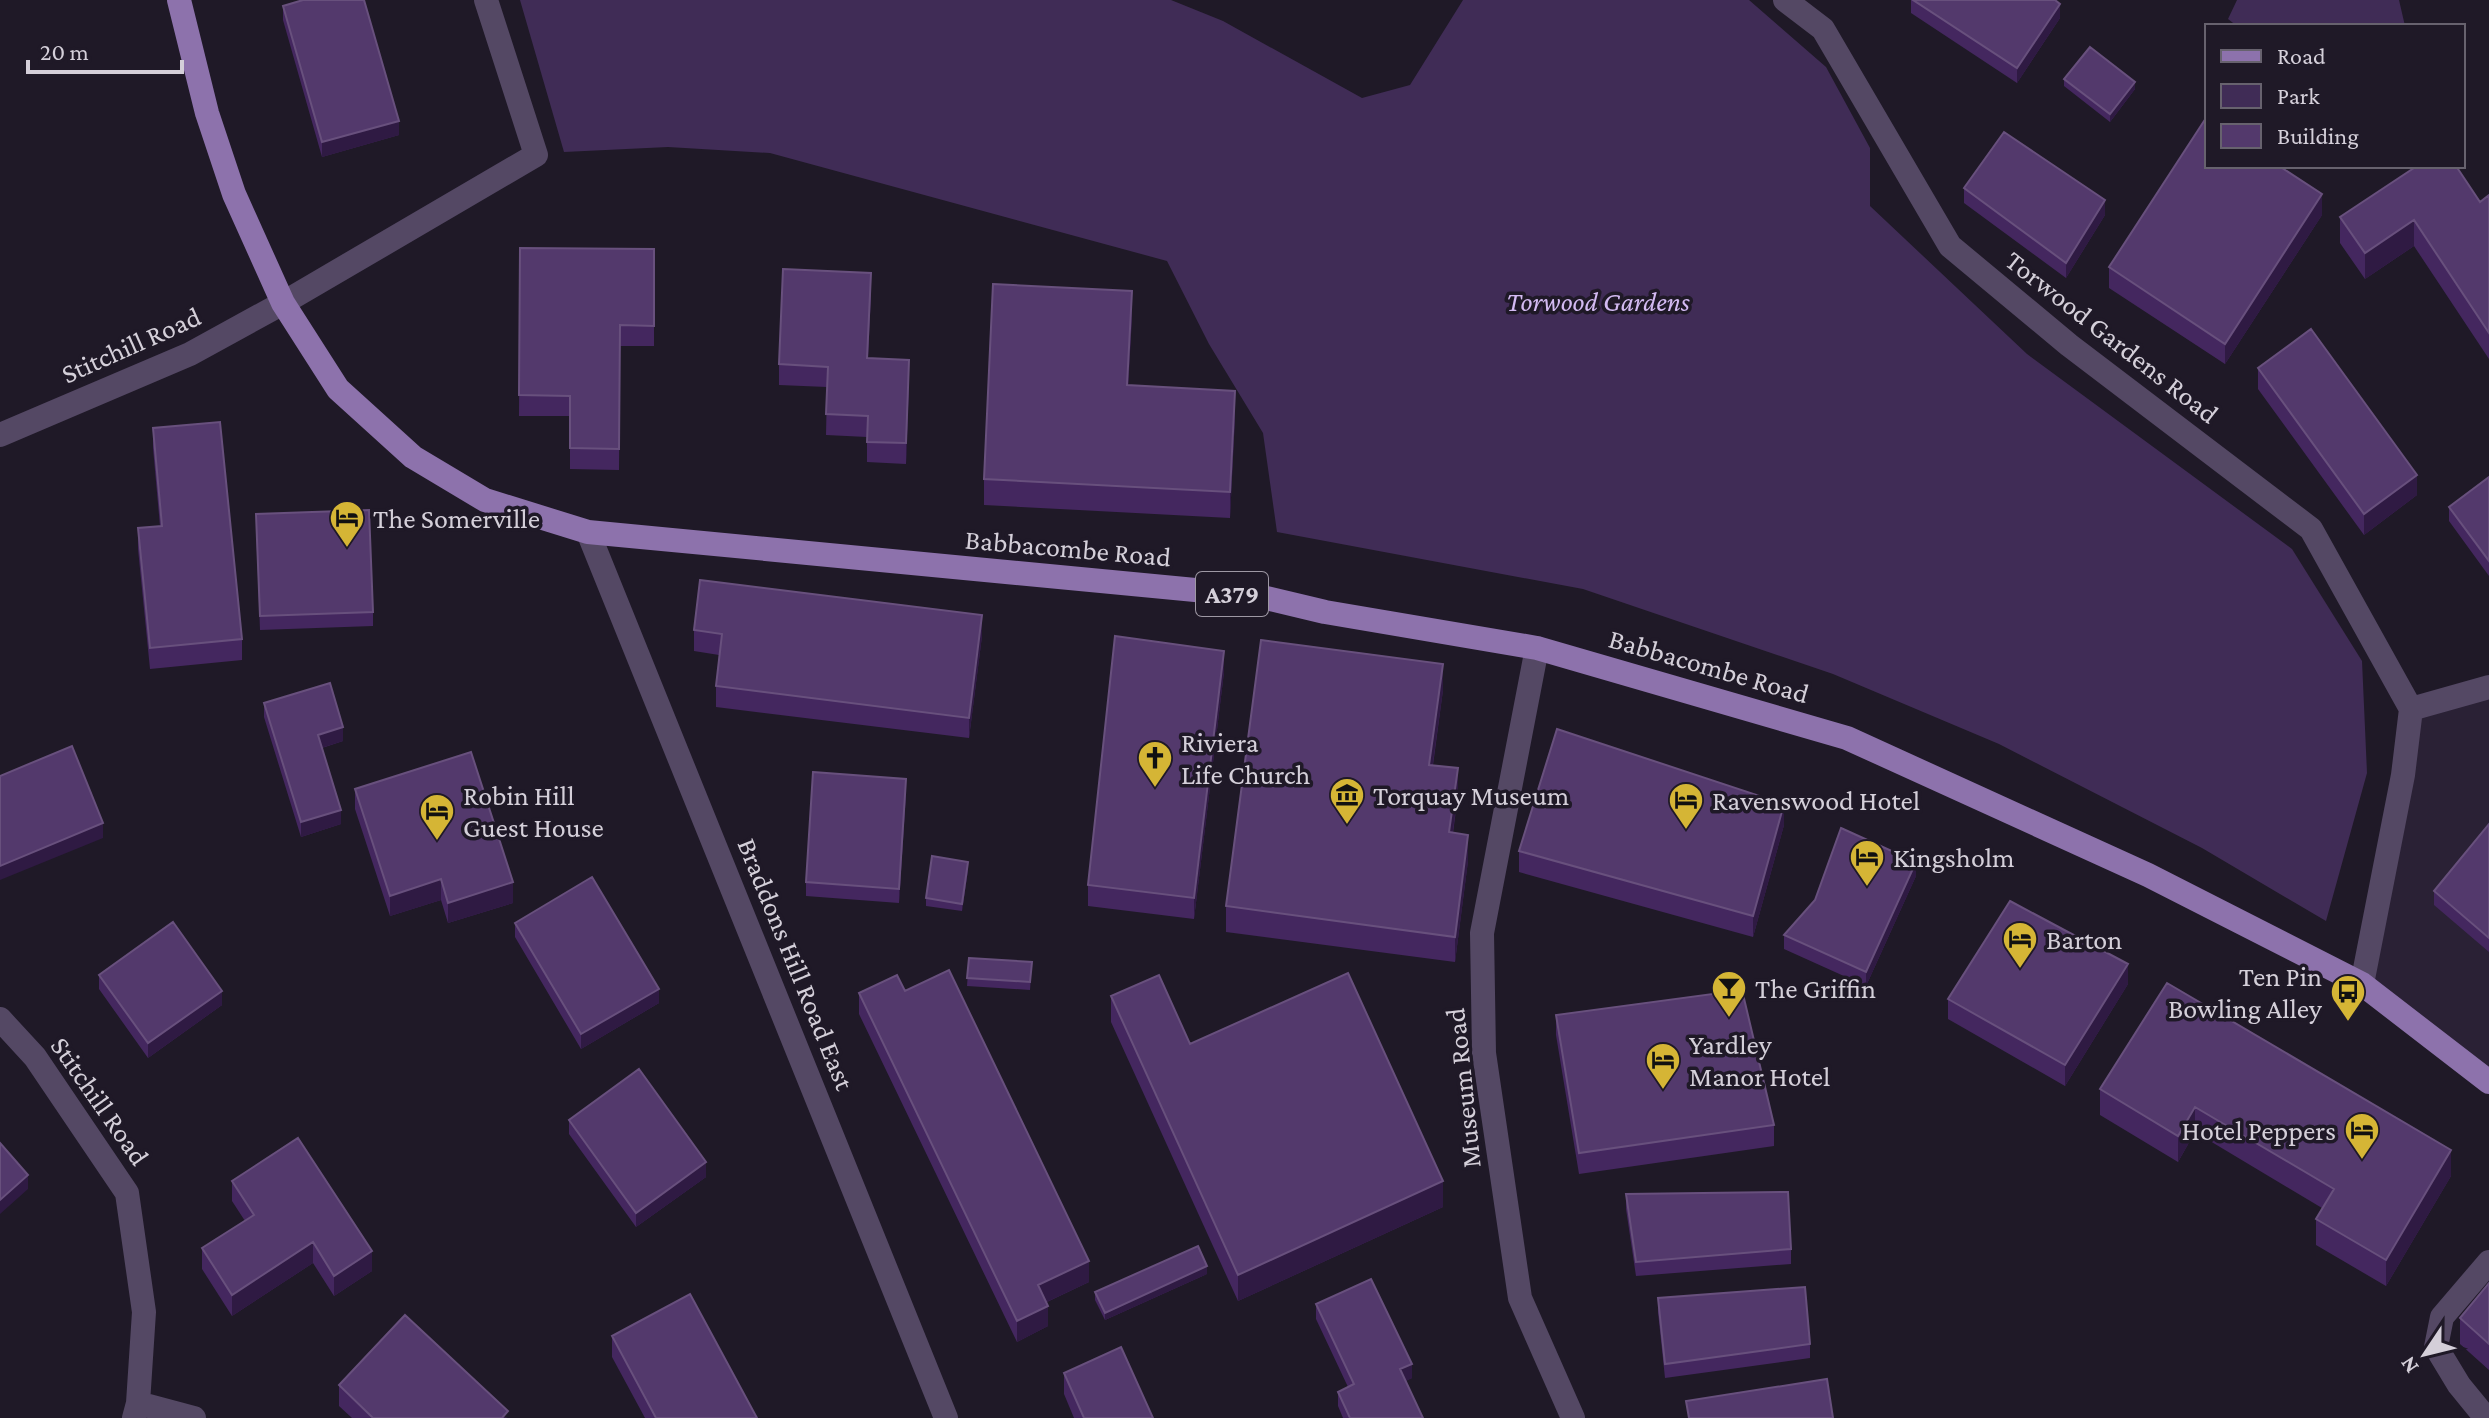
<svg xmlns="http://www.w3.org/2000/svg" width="2489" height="1418" font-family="'Crimson Pro',serif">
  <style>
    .built { fill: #2a2135 }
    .green { fill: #402c56 }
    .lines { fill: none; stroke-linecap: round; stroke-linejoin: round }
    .minor { stroke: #544864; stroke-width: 24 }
    .major { stroke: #8d72ac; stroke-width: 24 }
    .wall { fill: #44275f }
    .shaded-wall { fill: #2f1a43 }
    .building { fill: #53396c; stroke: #68507d; stroke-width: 2 }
    .labels { text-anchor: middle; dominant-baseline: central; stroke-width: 7; stroke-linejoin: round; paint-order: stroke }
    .shield { fill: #1f1927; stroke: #9e98a4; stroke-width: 2 }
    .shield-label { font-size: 26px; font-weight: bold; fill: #d4cfd9 }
    .park-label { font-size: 28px; font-style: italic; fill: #d3baf2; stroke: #1f1927 }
    .street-label { font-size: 28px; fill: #d4cfd9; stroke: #1f1927 }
    .poi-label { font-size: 28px; fill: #d4cfd9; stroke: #1f1927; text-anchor: start }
  </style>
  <rect width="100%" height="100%" fill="#1f1927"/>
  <path class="built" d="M2489 687V1082L2362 984 2411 709Z"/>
  <path class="green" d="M520 0H1171L1223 21 1362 98 1410 85 1463 0H1749L1826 67 1870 148V206L2027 354 2292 549 2362 661 2367 773 2326 921 2202 848 1999 744 1833 674 1583 589 1277 532 1263 433 1209 344 1167 261 770 153 668 147 564 152Z
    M2237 0H2399L2405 26H2237L2228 19Z"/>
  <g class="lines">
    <path class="minor" d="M1785 0 1823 29 1950 246 2069 345 2311 529 2411 709 2403 775 2362 984
      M0 435 190 354 283 303 536 155 486 0
      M588 532 946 1418
      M1537 648 1482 933 1484 1053 1520 1298 1573 1418
      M2411 709 2489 687
      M0 1019 35 1057 127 1193 144 1312 138 1403 134 1418
      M138 1403 194 1418
      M2486 1418 2459 1385 2436 1347 2442 1317 2489 1262"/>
    <path class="major" d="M179 0 207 113 234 194 283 303 338 389 413 457 485 500 588 532 1258 596 1325 612 1537 648 1847 738 2148 875 2362 984 2489 1082"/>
  </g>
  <path class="wall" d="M1911 0H2055L2060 18 2017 83 1911 13Z
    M283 6 399 135 322 157 283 20Z
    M2064 79 2135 89 2110 122 2064 86Z
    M1964 188 2105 215 2066 278 1964 203Z
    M2489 195V359L2414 246 2365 279 2340 243V217L2480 202Z
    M2322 215 2225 364 2109 288V267Z
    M520 248 654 249V346H620L619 470 570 469V416H519Z
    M871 294 868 359 909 381 906 464 867 462V437L826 435 827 387 779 385V364Z
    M1132 317 1128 385 1235 417 1230 518 984 505V479Z
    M2258 368 2417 495 2364 535 2258 389Z
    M153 428 242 639V660L150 669 138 549V528L160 526 153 448Z
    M2489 477V576L2449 521V507Z
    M256 528 373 612V626L260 630Z
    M694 630 982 636 969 738 716 707V686L719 655 694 651Z
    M1224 672 1194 919 1088 906V885Z
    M1443 690 1433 765 1458 794 1453 833 1468 861 1455 962 1226 932V906Z
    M264 703 343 741 322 748 341 824 301 837 264 717Z
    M355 789 513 903 448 923 441 900 390 916 355 809Z
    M906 793 899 903 806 896V882Z
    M2489 824V952L2434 905V891Z
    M1784 825 1753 937 1519 872V851Z
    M968 870 962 911 926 906V898Z
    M1916 876 1866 986 1784 949V935Z
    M515 923 659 1003 581 1049 515 937Z
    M969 958 1032 962 1030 990 967 986Z
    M99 975 222 1005 148 1058 99 989Z
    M2167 983 2451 1176 2386 1286 2316 1245V1219L2322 1208 2195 1132 2178 1162 2100 1115V1089Z
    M2128 984 2065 1086 1948 1019V999Z
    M905 991 1089 1282 1047 1302 1048 1326 1017 1342 859 1014V993Z
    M1111 996 1443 1207 1238 1301 1111 1022Z
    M1556 1015 1774 1125V1146L1579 1174 1556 1035Z
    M569 1120 706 1177 636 1227 569 1134Z
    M232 1181 372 1271 334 1296 313 1263 232 1316 202 1269V1248L245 1221 232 1201Z
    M1626 1194 1791 1249V1264L1636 1276 1626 1209Z
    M1207 1274 1105 1320 1095 1300V1292Z
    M2489 1283V1370L2460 1344V1318Z
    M1658 1298 1810 1344V1358L1665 1378 1658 1312Z
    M1316 1304 1412 1378 1405 1381 1423 1418H1343L1338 1406V1392L1348 1387 1316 1319Z
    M612 1336 757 1418H645L612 1357Z
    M1064 1373 1153 1418H1074L1064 1394Z
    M339 1385 508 1418H352L339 1406Z"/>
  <path class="shaded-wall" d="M2060 4V18L2017 83V68Z
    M2135 82V89L2110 122V114Z
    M399 121V135L322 157V142Z
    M2322 194V215L2225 364V344Z
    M2105 200V215L2066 278V263Z
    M2414 220V246L2365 279V253Z
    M1132 291V317L1127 411V385Z
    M909 360V381L906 464V443Z
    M1235 391V417L1230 518V492Z
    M2417 475V495L2364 535V514Z
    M982 615V636L969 738V718Z
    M1224 651V672L1194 919V898Z
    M1443 664V690L1429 791V765Z
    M343 727V741L318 749V735Z
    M1458 768V794L1449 858V832Z
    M906 779V793L899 903V889Z
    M1784 804V825L1753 937V916Z
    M341 810V824L301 837V822Z
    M103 823V838L0 880V866Z
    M1468 835V861L1455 962V937Z
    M968 862V870L962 911V904Z
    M1916 862V876L1866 986V972Z
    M441 879V900L390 916V896Z
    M513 882V903L448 923V903Z
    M2128 964V984L2065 1086V1065Z
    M659 989V1003L581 1049V1034Z
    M222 991V1005L148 1058V1043Z
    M2195 1107V1132L2178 1162V1136Z
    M2451 1150V1176L2386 1286V1260Z
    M706 1162V1177L636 1227V1213Z
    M28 1175V1189L0 1214V1200Z
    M1443 1181V1207L1238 1301V1275Z
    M313 1242V1263L232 1316V1295Z
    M372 1251V1271L334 1296V1276Z
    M1089 1261V1282L1038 1306V1285Z
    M1207 1266V1274L1105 1320V1313Z
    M1048 1306V1326L1017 1342V1321Z
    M1412 1364V1378L1400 1384V1369Z"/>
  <path class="building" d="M303 0H364L399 121 322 142 283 6Z
    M1913 0H2055L2060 4 2017 68Z
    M2090 47 2135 82 2110 114 2064 79Z
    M2206 118 2207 166H2279L2322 194 2225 344 2109 267Z
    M2004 132 2105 200 2066 263 1964 188Z
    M2417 166H2456L2480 202 2489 195V333L2414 220 2365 253 2340 217Z
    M520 248 654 249V326L620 325 619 449 570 448V396L519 395Z
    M783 269 871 273 867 358 909 360 906 443 867 442 868 416 826 414 828 367 779 364Z
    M993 284 1132 291 1127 385 1235 391 1230 492 984 479Z
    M2311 329 2417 475 2364 514 2258 368Z
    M220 422 242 639 150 648 138 528 162 526 153 428Z
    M2489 477V561L2449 507Z
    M369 510 373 612 260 616 256 514Z
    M700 580 982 615 969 718 716 686 722 634 694 630Z
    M1115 636 1224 651 1194 898 1088 885Z
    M1261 640 1443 664 1429 765 1458 768 1449 832 1468 835 1455 937 1226 906Z
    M330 683 343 727 318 735 341 810 301 822 264 703Z
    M1557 729 1784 804 1753 916 1519 851Z
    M72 746 103 823 0 866V776Z
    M471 752 513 882 448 903 441 879 390 896 355 789Z
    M813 772 906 779 899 889 806 882Z
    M2489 824V938L2434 891Z
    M1841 828 1916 862 1866 972 1784 935 1815 900Z
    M932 856 968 862 962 904 926 898Z
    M592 877 659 989 581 1034 515 923Z
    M2010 901 2128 964 2065 1065 1948 999Z
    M173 922 222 991 148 1043 99 975Z
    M969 958 1032 962 1030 982 967 978Z
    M949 970 1089 1261 1038 1285 1048 1306 1017 1321 859 993 897 975 905 991Z
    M1348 973 1443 1181 1238 1275 1111 996 1159 975 1190 1044Z
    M2167 983 2451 1150 2386 1260 2316 1219 2334 1189 2195 1107 2178 1136 2100 1089Z
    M1742 990 1774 1125 1579 1153 1556 1015Z
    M639 1069 706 1162 636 1213 569 1120Z
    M298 1138 372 1251 334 1276 313 1242 232 1295 202 1248 254 1215 232 1181Z
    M0 1143 28 1175 0 1200Z
    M1788 1192 1791 1249 1636 1262 1626 1194Z
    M1198 1246 1207 1266 1105 1313 1095 1292Z
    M1371 1279 1412 1364 1400 1369 1423 1418H1350L1338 1392 1354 1384 1316 1304Z
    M2489 1283V1344L2460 1318Z
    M1805 1287 1810 1344 1665 1364 1658 1298Z
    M690 1294 757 1418H656L612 1336Z
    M405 1315 508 1411 502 1418H373L339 1385Z
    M1121 1347 1153 1418H1084L1064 1373Z
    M1827 1379 1833 1418H1689L1686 1401Z"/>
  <defs>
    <symbol id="hotel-pin" viewBox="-11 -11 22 30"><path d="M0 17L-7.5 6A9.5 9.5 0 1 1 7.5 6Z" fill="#d5b535" stroke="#1f1927"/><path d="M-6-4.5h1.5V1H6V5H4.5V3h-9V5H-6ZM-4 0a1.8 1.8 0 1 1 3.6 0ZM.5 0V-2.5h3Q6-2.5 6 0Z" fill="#111"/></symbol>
    <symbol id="church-pin" viewBox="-11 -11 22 30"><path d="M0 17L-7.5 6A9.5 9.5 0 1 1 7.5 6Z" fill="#d5b535" stroke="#1f1927"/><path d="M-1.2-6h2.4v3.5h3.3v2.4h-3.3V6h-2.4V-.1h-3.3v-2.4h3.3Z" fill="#111"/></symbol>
    <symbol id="museum-pin" viewBox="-11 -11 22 30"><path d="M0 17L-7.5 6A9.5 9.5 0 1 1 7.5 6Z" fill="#d5b535" stroke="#1f1927"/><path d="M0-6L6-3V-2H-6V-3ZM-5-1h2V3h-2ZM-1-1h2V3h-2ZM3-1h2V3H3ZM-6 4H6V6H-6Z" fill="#111"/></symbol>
    <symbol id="bar-pin" viewBox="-11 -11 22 30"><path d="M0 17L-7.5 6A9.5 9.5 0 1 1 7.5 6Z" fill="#d5b535" stroke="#1f1927"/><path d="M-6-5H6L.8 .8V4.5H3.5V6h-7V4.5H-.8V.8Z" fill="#111"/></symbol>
    <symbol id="bus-pin" viewBox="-11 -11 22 30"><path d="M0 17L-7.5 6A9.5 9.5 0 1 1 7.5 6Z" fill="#d5b535" stroke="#1f1927"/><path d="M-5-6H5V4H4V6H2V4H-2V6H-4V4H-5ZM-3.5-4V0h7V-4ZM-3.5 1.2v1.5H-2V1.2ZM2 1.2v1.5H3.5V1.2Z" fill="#111"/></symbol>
  </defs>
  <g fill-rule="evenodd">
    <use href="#hotel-pin" x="327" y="498" width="40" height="54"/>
    <use href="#church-pin" x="1135" y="738" width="40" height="54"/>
    <use href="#museum-pin" x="1327" y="775" width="40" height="54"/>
    <use href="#hotel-pin" x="1666" y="780" width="40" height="54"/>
    <use href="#hotel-pin" x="417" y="791" width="40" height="54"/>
    <use href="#hotel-pin" x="1847" y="837" width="40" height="54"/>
    <use href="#hotel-pin" x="2000" y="919" width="40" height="54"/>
    <use href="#bar-pin" x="1709" y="968" width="40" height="54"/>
    <use href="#bus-pin" x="2328" y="972" width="40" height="54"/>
    <use href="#hotel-pin" x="1643" y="1040" width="40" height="54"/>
    <use href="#hotel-pin" x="2342" y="1110" width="40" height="54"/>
  </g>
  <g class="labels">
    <rect class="shield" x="1196" y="572" width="72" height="44" rx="6"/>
    <g class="shield-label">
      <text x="1232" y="594">A379</text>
    </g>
    <g class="park-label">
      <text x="1598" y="301">Torwood Gardens</text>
    </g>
    <g class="street-label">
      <text transform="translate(2112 337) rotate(38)">Torwood Gardens Road</text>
      <text transform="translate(131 345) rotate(-24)">Stitchill Road</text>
      <text transform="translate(1068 548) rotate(5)">Babbacombe Road</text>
      <text transform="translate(1709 666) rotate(16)">Babbacombe Road</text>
      <text transform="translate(796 964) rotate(68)">Braddons Hill Road East</text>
      <text transform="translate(1463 1088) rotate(-96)">Museum Road</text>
      <text transform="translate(100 1101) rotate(55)">Stitchill Road</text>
    </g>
    <g class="poi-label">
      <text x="373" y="518">The Somerville</text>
      <text x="1181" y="742">Riviera<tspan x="1181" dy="32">Life Church</tspan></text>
      <text x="463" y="795">Robin Hill<tspan x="463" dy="32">Guest House</tspan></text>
      <text x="1373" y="795">Torquay Museum</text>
      <text x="1712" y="800">Ravenswood Hotel</text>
      <text x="1893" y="857">Kingsholm</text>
      <text x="2046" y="939">Barton</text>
      <text x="2322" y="976" text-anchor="end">Ten Pin<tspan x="2322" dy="32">Bowling Alley</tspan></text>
      <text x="1755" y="988">The Griffin</text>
      <text x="1689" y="1044">Yardley<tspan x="1689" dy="32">Manor Hotel</tspan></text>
      <text x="2336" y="1130" text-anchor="end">Hotel Peppers</text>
    </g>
  </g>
  <rect x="2205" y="24" width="260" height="144" fill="#1f1927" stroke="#67626e" stroke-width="2"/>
  <rect x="2221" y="50" width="40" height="12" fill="#8d72ac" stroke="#67626e" stroke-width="2"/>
  <text x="2277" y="64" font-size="24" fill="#d4cfd9">Road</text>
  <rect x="2221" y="84" width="40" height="24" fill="#402c56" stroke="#67626e" stroke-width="2"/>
  <text x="2277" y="104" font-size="24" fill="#d4cfd9">Park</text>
  <rect x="2221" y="124" width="40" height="24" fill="#53396c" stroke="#67626e" stroke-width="2"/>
  <text x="2277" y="144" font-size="24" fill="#d4cfd9">Building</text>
  <g transform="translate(2425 1354) rotate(235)" stroke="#1f1927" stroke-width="6" paint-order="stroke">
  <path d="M0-6L14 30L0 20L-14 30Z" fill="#d4cfd9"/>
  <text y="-12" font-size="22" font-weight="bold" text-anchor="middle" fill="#d4cfd9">N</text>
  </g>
  <path d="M28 60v12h154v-12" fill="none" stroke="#d4cfd9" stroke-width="4"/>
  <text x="40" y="60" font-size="24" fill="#d4cfd9" stroke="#1f1927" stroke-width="6" paint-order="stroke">20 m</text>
</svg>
